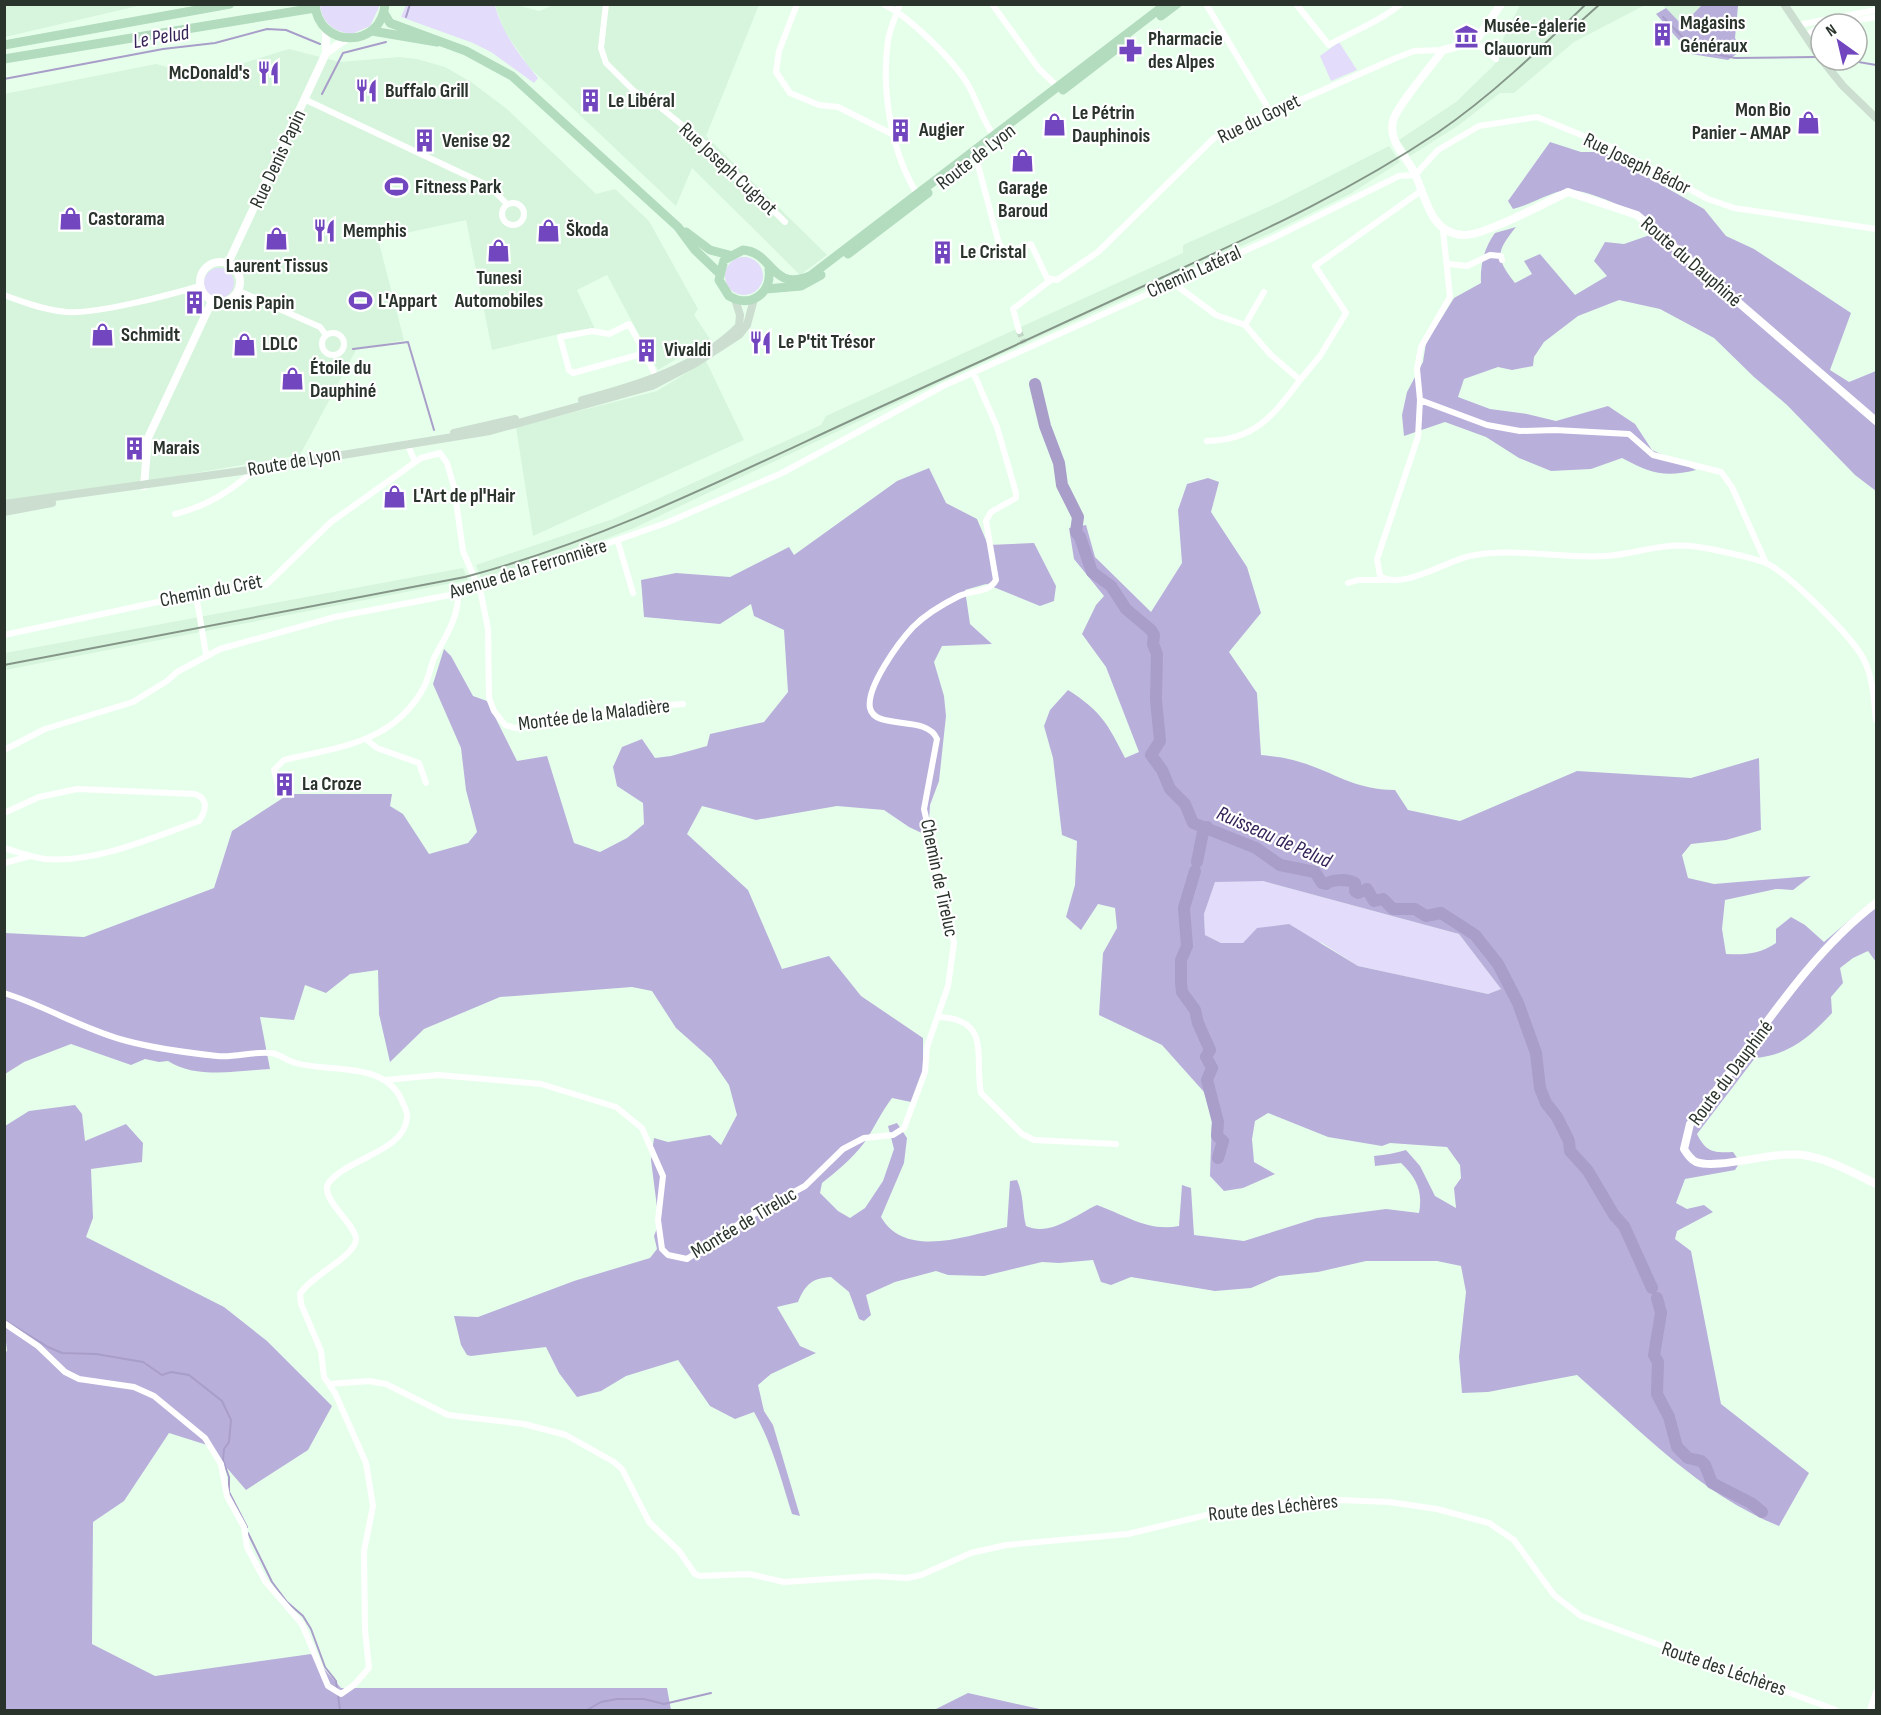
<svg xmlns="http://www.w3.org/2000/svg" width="1881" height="1715" font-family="'Sofia Sans Condensed',sans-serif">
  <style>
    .built { fill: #d6f5dc }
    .green { fill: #e3dcfa }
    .forest { fill: #b9afdb; fill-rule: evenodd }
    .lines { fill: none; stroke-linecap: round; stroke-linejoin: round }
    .stream { stroke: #a89ec9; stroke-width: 2 }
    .river { stroke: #a89ec9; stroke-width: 12 }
    .minor-tunnel { stroke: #c0d6c5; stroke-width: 6; stroke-dasharray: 6 3; stroke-linecap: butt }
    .minor { stroke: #fff; stroke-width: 6 }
    .tertiary { stroke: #fff; stroke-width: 8 }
    .secondary { stroke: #ccded0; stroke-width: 8 }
    .primary { stroke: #b3dbbd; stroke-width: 9 }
    .rail { stroke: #859689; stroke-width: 2 }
    .labels { text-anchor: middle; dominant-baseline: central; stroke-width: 4.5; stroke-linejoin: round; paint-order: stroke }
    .poi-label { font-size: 20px; font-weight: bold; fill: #2a342c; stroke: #fff; text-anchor: start }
    .street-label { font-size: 20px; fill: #2a342c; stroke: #fff }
    .water-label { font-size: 21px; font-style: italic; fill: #352358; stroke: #fff }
  </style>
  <rect width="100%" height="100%" fill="#e6ffeb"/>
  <path class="built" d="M5 4H142V5L5 37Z
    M556 4 759 5 706 136 827 255 800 275 692 168 676 206 529 67 504 30 495 5H517L539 11Z
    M1520 5H1645L1574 42 1514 93H1500L1459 125 1410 156 1399 140 1456 102 1494 65 1505 48 1503 39Z
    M1663 5H1703L1681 25Z
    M289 49 340 62 399 57 417 59 445 67 471 82 507 109 596 194 615 189 649 221 698 309 694 315 710 339 658 370 607 275 577 290 595 329 563 333 492 350 466 220 378 239 404 340 356 350 300 455 126 485 5 500 4 94 156 64 202 76Z
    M1389 146 1400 162 1350 194 1277 230 973 367 634 528 590 545 481 578 476 565 613 519 671 493 821 425 826 416 1183 253V245L1277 203Z
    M706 361 744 440 533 536 516 427 657 391Z
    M463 568 468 580 5 670V653Z"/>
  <path class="green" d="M320 5H379V7L370 26 352 34C334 32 322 23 320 5Z
    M406 5H500L495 6C503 34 519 55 538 78L534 83 491 52 473 43 401 17Z
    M1339 42 1357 70 1331 81 1320 56Z
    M725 276a19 19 0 1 1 38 0a19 19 0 1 1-38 0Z
    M204 283a15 15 0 1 1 30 0a15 15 0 1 1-30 0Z
    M1215 881H1263L1459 934 1501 989 1488 994 1358 966 1322 943 1257 928 1244 943H1221L1205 935 1204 914Z"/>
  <path class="forest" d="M1703 4 1738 6 1735 38 1741 51 1728 60 1691 54 1656 14 1666 8 1682 25Z
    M1550 142 1581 152H1603L1704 209 1726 236 1754 249 1851 313 1830 370 1849 382 1876 371V491L1855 475 1787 405 1754 377 1714 338 1660 309 1619 300 1578 316 1544 342 1534 357 1533 366 1512 370 1498 367 1464 379 1458 397 1490 409 1527 414 1556 421 1608 406 1635 424 1652 450 1696 470C1664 478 1650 473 1622 458L1591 469 1551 471 1519 458 1486 437 1445 422 1404 436 1402 415 1407 392 1423 362 1426 343 1454 298 1481 283C1480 265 1484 248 1495 233L1516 227C1496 252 1495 257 1515 283L1532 274 1524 261 1540 254 1575 295 1607 276 1594 261 1605 242 1624 244 1650 235 1649 218C1628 211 1583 185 1561 191 1545 195 1532 204 1513 209L1508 201Z
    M929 468 946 503 977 519 988 545 1034 543 1056 586 1054 601 1040 606 986 584 965 590 970 624 992 644 942 646 934 662 944 696 946 716 939 781 930 805 928 836 909 827 884 810 837 806 756 820 702 806 687 834 748 890 782 969 829 956 861 996 923 1038V1073L911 1102 892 1098C881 1112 874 1129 864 1143 852 1159 837 1171 822 1183L820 1193 838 1211 850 1218 865 1208 883 1181 894 1149 888 1126 897 1123 907 1138 904 1163 881 1217C906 1260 968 1235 1007 1227L1010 1181 1017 1180C1024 1195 1022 1211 1026 1226 1050 1237 1075 1215 1097 1205 1125 1215 1148 1232 1179 1226L1182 1185 1191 1188 1194 1235 1244 1241 1317 1218 1386 1209 1419 1213C1423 1192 1417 1178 1401 1163L1375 1166 1374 1156C1386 1155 1396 1153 1406 1150L1420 1166 1435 1196 1456 1208 1454 1188 1461 1178 1460 1165 1447 1147 1390 1143 1382 1146 1328 1137 1268 1113 1255 1121 1252 1139 1254 1162 1275 1174 1243 1188 1224 1191 1210 1176 1212 1118 1204 1092 1162 1045 1099 1015 1103 953 1117 928 1115 908 1098 904 1081 930 1066 917 1075 885 1077 841 1062 835 1053 758 1044 726 1050 710 1068 690C1101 711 1108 724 1125 758L1139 752 1106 667 1082 634 1096 605 1104 596 1074 559 1069 528 1086 525 1095 557 1151 612 1182 563 1178 510 1187 484 1208 478 1219 482 1211 512 1247 567 1261 613 1229 652 1257 693 1261 755C1271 756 1283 757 1293 760 1332 770 1352 790 1395 790L1408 810 1460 821 1577 771 1691 778 1759 758 1761 830 1726 840 1691 844 1682 855 1688 878 1714 884 1811 876 1793 890 1776 889 1725 900 1722 929 1726 954C1746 955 1760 954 1776 943V929L1791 917 1805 925 1824 942 1867 905 1876 908V962L1868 951 1853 958 1840 968 1843 983 1831 997 1832 1013C1810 1037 1789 1055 1755 1058L1697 1134C1706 1152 1713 1153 1733 1152L1740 1162 1735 1170 1685 1179 1676 1203 1687 1209 1704 1205 1713 1212 1677 1231 1675 1239 1691 1251 1721 1404 1809 1473 1779 1526C1700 1494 1640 1430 1577 1375L1488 1392 1462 1393 1459 1357 1466 1292 1461 1266 1437 1261H1366L1318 1272 1279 1276 1251 1288 1215 1291 1131 1277 1111 1285 1101 1282 1093 1260 1059 1263 1042 1262 984 1276 948 1275 936 1271 895 1282 866 1295 871 1315 864 1321 859 1319 849 1292 831 1277C812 1278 805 1285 798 1302L777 1307 800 1346 816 1353 771 1374 758 1385 764 1411 773 1425 800 1516 792 1514C781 1479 772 1443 754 1412L735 1419 710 1406 678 1360 626 1376 601 1391 577 1397 559 1373 546 1347 471 1356 467 1355 461 1345 454 1316 478 1317 574 1281 650 1258 657 1249 654 1236 659 1223 651 1160 654 1138 668 1142 710 1135 721 1145 737 1115 729 1085 711 1059 676 1028 652 991 632 987 500 997 424 1029 390 1062 379 1014 378 970 350 974 326 993 305 985 294 1020 260 1017 270 1069C238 1071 195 1079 168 1061L159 1062 145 1059 131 1065 71 1044 24 1062 5 1074V933L84 937 214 888 232 831 289 794H392L390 806 403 814 429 854 468 843 477 832 466 790 461 748 433 684 444 649 451 656 473 696 487 701 517 761 547 756 574 843 600 852 627 838 644 824 643 803 617 786 613 767 622 747 642 739 655 758 671 756 707 746 710 734 764 722 788 692 784 630 754 616 751 604 720 624 644 617 641 580 676 573 730 577 789 547 794 555 897 481ZM1263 881 1459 934 1501 989 1488 994 1358 966 1289 924 1257 928 1243 943H1221L1205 935 1204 914 1215 882Z
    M75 1105 82 1114 85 1141 126 1124 143 1143 142 1162 91 1169 93 1218 86 1237 224 1307 267 1341 332 1406 308 1450 246 1490 207 1445 169 1433 124 1501 93 1522 92 1644 155 1676 311 1654 341 1688H667L671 1710H5L4 1353 7 1351 4 1323 5 1126 29 1111Z
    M968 1693 1044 1710H934Z"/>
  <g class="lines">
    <path class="stream" d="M406 17 410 4
      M1663 17 1695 50 1735 58 1815 57
      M1847 60 1876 65
      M4 79 163 49 215 43 267 29 286 30 320 44
      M322 94 343 53 386 42
      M353 349 408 342 434 430
      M6 1321 48 1347 62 1353 96 1354 143 1362 162 1375 171 1372 189 1375 222 1401 231 1420 229 1442 224 1449 223 1460 229 1477V1492L247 1527
      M248 1533 272 1582 287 1602 303 1616 311 1629 325 1667 336 1681 337 1690
      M338 1695 340 1710
      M587 1710 601 1702 617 1699H644L664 1704 711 1693"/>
    <path class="river" d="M1035 384 1045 426 1059 463 1062 485 1078 517 1076 532 1080 537 1092 572 1111 586 1126 609 1151 630 1154 635 1153 644 1157 654 1156 700 1160 741 1151 755 1162 770 1170 789 1185 804 1193 823 1256 848 1280 865 1315 872 1322 883 1326 884C1333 879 1347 879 1355 883V891L1358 893 1367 889 1374 901 1383 899 1393 909H1415L1426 916 1441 913 1475 935 1498 964 1518 1003 1536 1053 1540 1088 1546 1103 1557 1117 1569 1141 1570 1151 1588 1171 1614 1215 1624 1226 1652 1288
      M1197 862 1203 832 1207 827
      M1195 871 1184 908 1187 946 1181 960V983L1182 992 1195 1010 1198 1023 1210 1050 1206 1057 1212 1068 1207 1080 1218 1122 1217 1136 1223 1141 1218 1158
      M1657 1298 1661 1313 1654 1355 1658 1362 1657 1394 1669 1417 1677 1447 1688 1458 1701 1461 1705 1465 1712 1483 1751 1503 1762 1512"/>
    <path class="minor-tunnel" d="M1019 331 1024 343"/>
    <path class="minor" d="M606 4 601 48 606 63 634 91 655 103 703 142 785 222
      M797 4 779 51 776 72 790 93 819 105 838 107 892 134
      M883 4C909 16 952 59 967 83 978 101 983 124 997 140
      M900 4C896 16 890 28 888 40 881 90 891 154 919 197
      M992 4 1039 69 1059 88
      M1206 4 1271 113
      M1296 4 1329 45C1353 31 1379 22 1401 4
      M1833 24 1876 17
      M1798 25 1876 10
      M1805 36 1821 26
      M1475 42 1496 59
      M306 100 489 186 507 204
      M974 150 999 244 1006 252 1031 244 1047 278 1057 280 1098 252 1214 138 1396 58 1414 51 1443 50
      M502 214a11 11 0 1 1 22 0a11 11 0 1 1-22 0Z
      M1443 230 1450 297 1421 347 1417 369 1420 400 1418 437 1377 559 1380 576C1401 591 1446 561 1470 556 1514 547 1561 559 1606 556 1634 554 1662 543 1691 546 1708 548 1751 557 1766 563 1788 573 1856 640 1865 662 1873 679 1874 701 1876 720
      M1449 264 1467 266 1490 255 1501 256 1502 260
      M1172 282 1216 315 1245 325 1270 354 1300 380 1320 356 1346 313 1315 266 1421 191
      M239 291 320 327 326 335
      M4 295C25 303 45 310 67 312 98 314 169 295 200 286
      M1245 325 1264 292
      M1019 331 1013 309 1052 279
      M322 344a11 11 0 1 1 22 0a11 11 0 1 1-22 0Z
      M645 353 573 373 569 370 560 337 592 331 609 334 629 324C639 342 649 359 656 378
      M1420 400 1487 425 1520 431 1555 430 1629 434 1653 455 1721 472 1732 487 1766 563
      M1207 441C1255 440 1273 416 1300 380
      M407 443 415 462
      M440 453 447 463 454 487 463 551 481 594 488 629 489 698 494 711 505 725 515 728 539 726 640 707 683 704
      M175 514C208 506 230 491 255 470
      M618 542 633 593
      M1348 583 1358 580H1386
      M196 595 206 654
      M4 635 172 599 266 585 331 522 421 458 440 453
      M367 740 377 748 419 763 426 783
      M4 750 45 729 133 702 167 681 177 672 220 649 335 617 471 591 666 523 782 473 943 386 1271 239 1399 176 1415 175 1438 150 1479 126 1537 117 1611 147 1708 199 1734 208 1876 229
      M278 785 274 770 284 760C339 747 394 743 424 687 429 678 430 666 435 656 446 636 459 616 458 593
      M4 813 39 797 77 789 195 794C209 799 206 811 199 821 151 838 97 863 45 859 31 857 18 852 4 848
      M4 863 30 856
      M4 993C46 1006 84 1030 127 1041 153 1048 190 1053 217 1056 235 1058 253 1051 271 1053 280 1054 287 1061 296 1063 329 1073 385 1060 402 1101 404 1106 408 1112 407 1117 406 1150 350 1158 330 1181 316 1196 354 1222 356 1238 358 1255 310 1276 300 1294L301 1304 321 1351 324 1377 335 1393 366 1463 373 1506 364 1551 365 1630 369 1668 354 1685 341 1694 328 1686 302 1624 265 1581 247 1547 244 1527 227 1496 221 1464 205 1438 154 1396 134 1387 79 1379 65 1372 38 1346 4 1323
      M939 1017C992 1019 974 1058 981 1093L1022 1134 1034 1140 1116 1144
      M385 1080 438 1075 541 1084 616 1107 642 1128 663 1176 658 1220 662 1249 668 1255 687 1259 752 1215 805 1186 843 1149 864 1138 893 1135 904 1128 925 1072 927 1047 948 986 954 943 924 809 937 739C927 714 875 731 870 708 866 687 899 642 913 627 925 615 945 603 959 596 971 590 989 593 996 580L986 521 991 512 1016 498V493L997 427 973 372
      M329 1384 369 1381 386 1384 448 1415 524 1424 566 1435 614 1462 622 1469 649 1522 679 1551 695 1574 700 1576 749 1574 784 1582 874 1576 907 1578 921 1575 971 1553 1006 1545 1128 1534 1219 1512 1281 1503 1339 1500 1389 1502 1437 1509 1489 1523 1514 1540 1554 1595 1581 1616 1836 1710
      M1870 1710 1876 1692"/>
    <path class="tertiary" d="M1501 4 1475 42 1443 50C1433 64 1396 107 1393 121 1388 143 1407 156 1415 174 1426 198 1430 232 1462 235 1483 237 1546 202 1568 192L1637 215 1876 421
      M326 53 346 39
      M200 282a20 20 0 1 1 40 0a20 20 0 1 1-40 0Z
      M228 263 326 53V30
      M144 486 148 438 212 301
      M1876 903C1802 959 1750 1051 1690 1124L1684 1149C1687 1154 1690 1159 1696 1162 1719 1170 1772 1151 1803 1155 1829 1159 1854 1173 1876 1184"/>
    <path class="secondary" d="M1784 4 1821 59
      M1822 60 1843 86 1876 118
      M582 400C635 386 699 367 739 326L740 315 735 299
      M454 433 515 419
      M4 504 256 469 490 431 652 386 696 363 739 335 747 325 754 299
      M4 512 52 503"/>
    <path class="primary" d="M315 4C318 49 382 49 385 4
      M384 13 390 23 466 51 512 76 678 227 695 250 719 273
      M1161 16 1177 4
      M372 31 437 42
      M4 45 230 4
      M4 59 315 8
      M1063 90 1128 40
      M686 232 710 250 729 255
      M848 254 928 193
      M769 269C772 293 751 309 729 296L719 280 724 260 743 250C773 252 771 292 810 276L1166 4
      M766 289 801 286 821 275"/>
    <path class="rail" d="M1580 22 1600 4
      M4 665 465 577C613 538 750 466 889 403 980 362 1070 320 1161 278 1258 233 1347 193 1437 133 1491 96 1539 50 1586 4"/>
  </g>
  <defs>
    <symbol id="building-bare" viewBox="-9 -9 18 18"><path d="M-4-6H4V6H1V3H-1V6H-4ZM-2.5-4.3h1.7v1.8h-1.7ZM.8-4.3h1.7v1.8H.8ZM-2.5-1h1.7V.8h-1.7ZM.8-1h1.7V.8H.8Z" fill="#7246be" stroke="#fff" stroke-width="2.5" paint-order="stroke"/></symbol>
    <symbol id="museum-bare" viewBox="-9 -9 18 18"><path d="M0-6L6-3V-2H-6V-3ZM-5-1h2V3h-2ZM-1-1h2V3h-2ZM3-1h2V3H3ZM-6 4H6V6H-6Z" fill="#7246be" stroke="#fff" stroke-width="2.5" paint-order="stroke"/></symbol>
    <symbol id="pharmacy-bare" viewBox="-9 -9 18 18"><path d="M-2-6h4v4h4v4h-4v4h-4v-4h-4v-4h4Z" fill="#7246be" stroke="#fff" stroke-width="2.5" paint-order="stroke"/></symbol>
    <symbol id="restaurant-bare" viewBox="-9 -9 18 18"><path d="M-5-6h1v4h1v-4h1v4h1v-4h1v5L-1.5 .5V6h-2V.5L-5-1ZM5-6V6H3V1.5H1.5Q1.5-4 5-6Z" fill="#7246be" stroke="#fff" stroke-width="2.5" paint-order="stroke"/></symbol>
    <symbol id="shop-bare" viewBox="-9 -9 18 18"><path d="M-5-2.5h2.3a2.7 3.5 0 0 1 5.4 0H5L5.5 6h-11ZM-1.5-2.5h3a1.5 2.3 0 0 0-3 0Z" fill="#7246be" stroke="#fff" stroke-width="2.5" paint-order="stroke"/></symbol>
    <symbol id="stadium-bare" viewBox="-9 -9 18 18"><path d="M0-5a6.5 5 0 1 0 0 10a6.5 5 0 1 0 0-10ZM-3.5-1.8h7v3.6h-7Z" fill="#7246be" stroke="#fff" stroke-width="2.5" paint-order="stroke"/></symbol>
  </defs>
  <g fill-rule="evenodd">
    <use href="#building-bare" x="1646" y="18" width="33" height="33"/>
    <use href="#museum-bare" x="1450" y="20" width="33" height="33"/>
    <use href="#pharmacy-bare" x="1114" y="34" width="33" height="33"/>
    <use href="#restaurant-bare" x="252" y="56" width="33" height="33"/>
    <use href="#restaurant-bare" x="350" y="74" width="33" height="33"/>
    <use href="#building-bare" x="574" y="84" width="33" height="33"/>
    <use href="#shop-bare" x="1792" y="106" width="33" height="33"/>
    <use href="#shop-bare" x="1038" y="108" width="33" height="33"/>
    <use href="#building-bare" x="884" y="114" width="33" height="33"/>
    <use href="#building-bare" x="408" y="124" width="33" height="33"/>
    <use href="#shop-bare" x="1006" y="144" width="33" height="33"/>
    <use href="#stadium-bare" x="380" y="170" width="33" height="33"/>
    <use href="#shop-bare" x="54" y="202" width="33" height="33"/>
    <use href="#shop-bare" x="532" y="214" width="33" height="33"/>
    <use href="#restaurant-bare" x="308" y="214" width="33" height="33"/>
    <use href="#shop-bare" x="260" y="222" width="33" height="33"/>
    <use href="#shop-bare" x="482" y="234" width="33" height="33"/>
    <use href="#building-bare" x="926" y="236" width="33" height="33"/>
    <use href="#stadium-bare" x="344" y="284" width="33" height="33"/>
    <use href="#building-bare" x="178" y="286" width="33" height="33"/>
    <use href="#shop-bare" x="86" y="318" width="33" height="33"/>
    <use href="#restaurant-bare" x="744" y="326" width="33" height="33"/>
    <use href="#shop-bare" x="228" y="328" width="33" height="33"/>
    <use href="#building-bare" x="630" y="334" width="33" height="33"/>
    <use href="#shop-bare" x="276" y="362" width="33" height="33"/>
    <use href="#building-bare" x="118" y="432" width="33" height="33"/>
    <use href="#shop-bare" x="378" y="480" width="33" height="33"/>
    <use href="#building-bare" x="268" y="768" width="33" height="33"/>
  </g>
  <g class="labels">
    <g class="poi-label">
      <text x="1680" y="23">Magasins<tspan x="1680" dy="23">Généraux</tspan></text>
      <text x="1484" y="26">Musée-galerie<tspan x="1484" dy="23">Clauorum</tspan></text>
      <text x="1148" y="39">Pharmacie<tspan x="1148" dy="23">des Alpes</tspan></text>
      <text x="250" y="73" text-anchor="end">McDonald's</text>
      <text x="385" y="91">Buffalo Grill</text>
      <text x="608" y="101">Le Libéral</text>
      <text x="1791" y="110" text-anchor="end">Mon Bio<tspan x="1791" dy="23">Panier - AMAP</tspan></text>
      <text x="1072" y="113">Le Pétrin<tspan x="1072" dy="23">Dauphinois</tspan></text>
      <text x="919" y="130">Augier</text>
      <text x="442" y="141">Venise 92</text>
      <text x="415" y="187">Fitness Park</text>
      <text x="1023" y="188" text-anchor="middle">Garage<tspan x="1023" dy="23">Baroud</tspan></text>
      <text x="88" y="219">Castorama</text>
      <text x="566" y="230">Škoda</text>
      <text x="343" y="231">Memphis</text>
      <text x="960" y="252">Le Cristal</text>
      <text x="277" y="266" text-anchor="middle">Laurent Tissus</text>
      <text x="499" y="278" text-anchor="middle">Tunesi<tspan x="499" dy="23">Automobiles</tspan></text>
      <text x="378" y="301">L'Appart</text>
      <text x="213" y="303">Denis Papin</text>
      <text x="121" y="335">Schmidt</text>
      <text x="778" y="342">Le P'tit Trésor</text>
      <text x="262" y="344">LDLC</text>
      <text x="664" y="350">Vivaldi</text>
      <text x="310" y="368">Étoile du<tspan x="310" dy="23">Dauphiné</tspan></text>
      <text x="153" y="448">Marais</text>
      <text x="413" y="496">L'Art de pl'Hair</text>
      <text x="302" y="784">La Croze</text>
    </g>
    <g class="street-label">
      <text transform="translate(1259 119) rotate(-26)">Rue du Goyet</text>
      <text transform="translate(976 157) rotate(-38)">Route de Lyon</text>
      <text transform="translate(278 159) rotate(-65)">Rue Denis Papin</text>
      <text transform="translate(1637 164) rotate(26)">Rue Joseph Bédor</text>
      <text transform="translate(728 169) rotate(43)">Rue Joseph Cugnot</text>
      <text transform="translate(1691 262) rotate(41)">Route du Dauphiné</text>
      <text transform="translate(1194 272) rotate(-24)">Chemin Latéral</text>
      <text transform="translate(294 462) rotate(-10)">Route de Lyon</text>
      <text transform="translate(528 569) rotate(-17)">Avenue de la Ferronnière</text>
      <text transform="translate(211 591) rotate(-11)">Chemin du Crêt</text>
      <text transform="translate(594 715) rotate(-7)">Montée de la Maladière</text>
      <text transform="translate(939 878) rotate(78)">Chemin de Tireluc</text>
      <text transform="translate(1731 1073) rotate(-53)">Route du Dauphiné</text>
      <text transform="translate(744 1223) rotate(-31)">Montée de Tireluc</text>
      <text transform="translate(1273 1508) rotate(-6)">Route des Léchères</text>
      <text transform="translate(1724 1669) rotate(19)">Route des Léchères</text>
    </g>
    <g class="water-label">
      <text transform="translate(161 37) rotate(-10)">Le Pelud</text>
      <text transform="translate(1274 837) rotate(24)">Ruisseau de Pelud</text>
    </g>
  </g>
  <rect width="1881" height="1715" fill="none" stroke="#2a342c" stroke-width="12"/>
  <g transform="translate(1839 42) rotate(326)"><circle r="28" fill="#ffffff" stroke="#aaaeab" stroke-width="1.5"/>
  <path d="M0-4.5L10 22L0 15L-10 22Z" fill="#7246be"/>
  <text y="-9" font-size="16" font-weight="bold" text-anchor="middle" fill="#2a342c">N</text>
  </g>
</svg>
